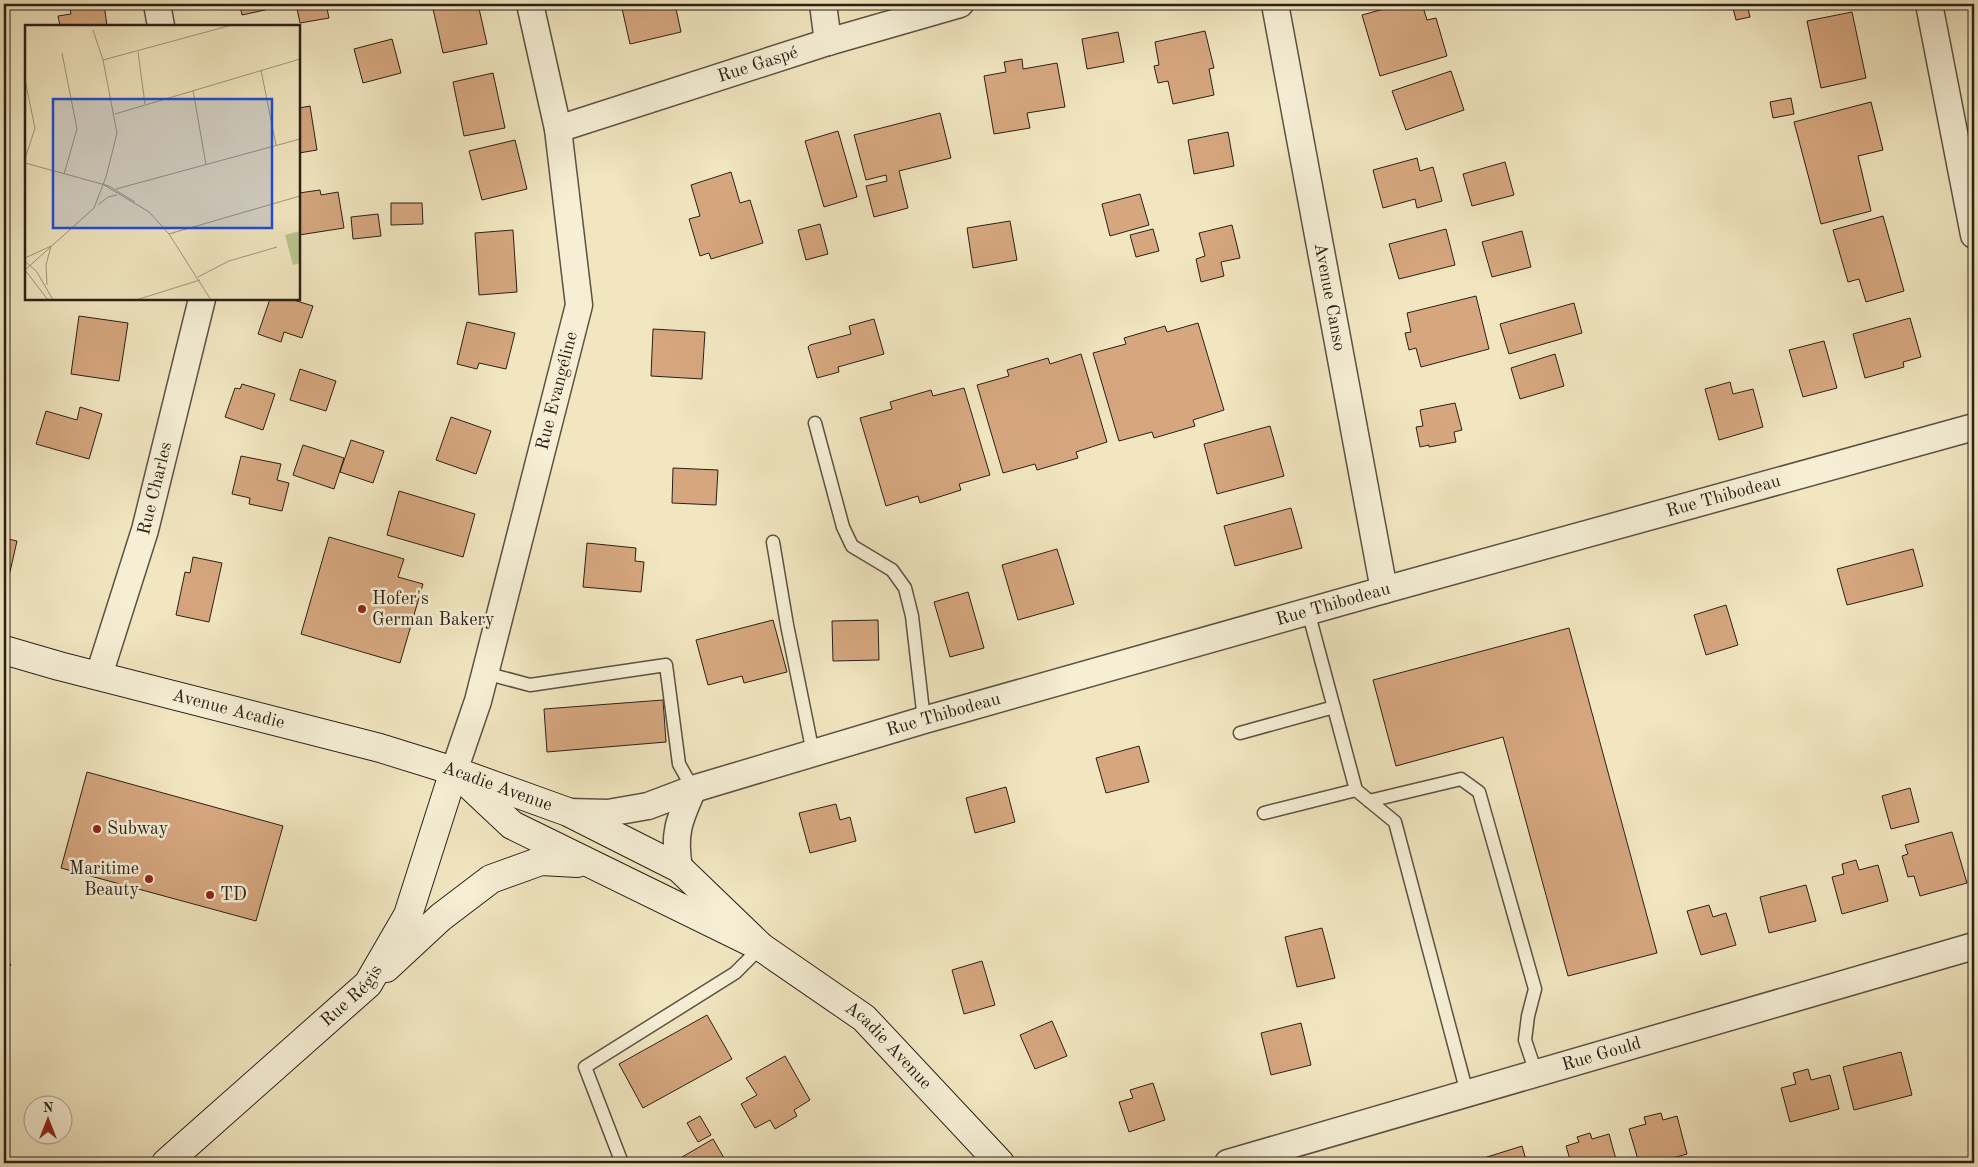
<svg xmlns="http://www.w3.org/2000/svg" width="1978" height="1167" font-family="'Old Standard TT',serif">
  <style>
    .building { fill: #d6a77f; stroke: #2a2018 }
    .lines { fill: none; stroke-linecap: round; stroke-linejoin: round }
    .lane-casing { stroke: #5c5242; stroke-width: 15 }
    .street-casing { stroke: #5c5242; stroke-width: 29 }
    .secondary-casing { stroke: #2a2018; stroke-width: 30 }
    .lane { stroke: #f6efd6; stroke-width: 12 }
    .street { stroke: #f6efd6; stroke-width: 26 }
    .secondary { stroke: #f6efd6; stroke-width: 28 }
    .poi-dot { fill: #8f2418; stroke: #f6efd6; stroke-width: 2 }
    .labels { text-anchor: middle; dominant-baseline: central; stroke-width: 5; stroke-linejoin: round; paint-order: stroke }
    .street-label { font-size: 18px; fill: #2a2018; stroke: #f6efd6 }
    .poi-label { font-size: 18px; fill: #2a2018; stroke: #f6efd6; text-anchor: start }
    .inset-road { fill: none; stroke: #a1977d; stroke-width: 1 }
    .view { fill: #1d4ed8; fill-opacity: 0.15; stroke: #1d4ed8; stroke-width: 2.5 }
    .inset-edge { fill: none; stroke: #2a2018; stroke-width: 2.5 }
  </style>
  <rect width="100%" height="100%" fill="#f1e6c0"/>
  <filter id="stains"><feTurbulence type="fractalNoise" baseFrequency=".004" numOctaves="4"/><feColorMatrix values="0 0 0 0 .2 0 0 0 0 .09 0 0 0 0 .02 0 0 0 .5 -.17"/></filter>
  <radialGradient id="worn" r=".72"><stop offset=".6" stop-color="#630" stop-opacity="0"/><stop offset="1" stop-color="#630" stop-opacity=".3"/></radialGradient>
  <path class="building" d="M69 4H104L107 26H60L58 16 71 14Z
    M220 4H264L265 10 242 15 240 6 221 9Z
    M296 4H326L329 18 300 23Z
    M457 4H478L487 44 443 53 433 9Z
    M621 4H682L683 7 676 9 681 32 630 44Z
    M1402 4H1422L1427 20 1436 18 1447 56 1380 76 1362 15Z
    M1732 4H1747L1750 17 1736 20Z
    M1852 12 1866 78 1821 88 1807 21Z
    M1205 31 1214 68 1209 69 1214 95 1173 104 1168 81 1158 83 1154 66 1159 65 1155 42Z
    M1118 32 1124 62 1087 69 1082 39Z
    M392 39 401 73 363 83 354 49Z
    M1022 59 1023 69 1057 63 1065 107 1027 113 1030 128 994 134 984 76 1006 72 1004 62Z
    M1451 71 1464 110 1406 130 1392 91Z
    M493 73 505 128 464 136 453 82Z
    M1791 98 1794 114 1773 118 1770 102Z
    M1871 102 1883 150 1858 156 1871 211 1821 224 1794 122Z
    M310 106 317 150 299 153V108Z
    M940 113 951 158 899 171 908 208 874 217 866 186 887 181 886 175 866 180 854 135Z
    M838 131 857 197 824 207 805 141Z
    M1228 132 1234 166 1194 174 1188 140Z
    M515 140 527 189 482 200 469 151Z
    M1417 158 1420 171 1433 167 1442 201 1417 208 1415 199 1383 208 1373 170Z
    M1505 162 1514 195 1472 206 1463 174Z
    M731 172 740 203 750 200 763 243 711 259 709 253 700 256 689 219 700 216 691 185Z
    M4 176H7L9 188 4 189Z
    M320 190 321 195 338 192 344 228 299 235V193Z
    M1140 194 1149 225 1110 236 1102 204Z
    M391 203H422L423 224 391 225Z
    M378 214 381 236 353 239 351 217Z
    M1883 216 1904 291 1866 302 1859 279 1848 282 1833 230Z
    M1010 221 1017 260 973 268 967 228Z
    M820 224 828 254 806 260 798 230Z
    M1232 225 1240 258 1221 262 1224 276 1201 282 1196 259 1205 256 1199 233Z
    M1153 229 1159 251 1136 257 1130 235Z
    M1446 229 1455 265 1399 279 1389 244Z
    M513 230 517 292 479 295 475 233Z
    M1522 231 1531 267 1492 277 1482 242Z
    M1476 296 1489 349 1421 367 1416 348 1409 350 1405 333 1411 332 1407 313Z
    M270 299H290L313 306 302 338 284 332 281 342 258 334Z
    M1574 303 1582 333 1509 354 1500 324Z
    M79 316 128 323 119 381 71 374Z
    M1910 318 1921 357 1903 362 1904 367 1865 378 1853 334Z
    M874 319 884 354 838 367 839 372 817 378 808 347 810 345 851 334 849 326Z
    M467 322 515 333 506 369 479 363 477 369 457 364Z
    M1198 323 1224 410 1193 420 1195 426 1154 438 1152 432 1119 441 1093 353 1126 344 1124 338 1165 326 1167 332Z
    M653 329 705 332 702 379 651 376Z
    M1824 341 1837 388 1803 397 1789 350Z
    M1081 354 1107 442 1076 452 1078 458 1037 470 1035 464 1003 473 977 385 1009 376 1007 370 1048 358 1050 364Z
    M1555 354 1564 386 1520 399 1511 368Z
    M300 369 336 381 326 411 290 400Z
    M1730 382 1733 394 1753 389 1763 427 1719 440 1705 389Z
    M242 384 275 394 263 430 225 417 235 388 240 389Z
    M964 388 990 475 959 484 961 490 920 503 918 496 886 506 860 418 892 409 890 402 931 390 933 396Z
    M1455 403 1462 430 1454 432 1456 442 1429 447V445L1420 447 1416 427 1423 426 1420 410Z
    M80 407 102 414 89 459 36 444 46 411 77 420Z
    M451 417 491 431 476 474 436 460Z
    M1270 426 1284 476 1217 494 1204 444Z
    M351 440 384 451 373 483 340 472Z
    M303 445 344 458 334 489 293 475Z
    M241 456 281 464 277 480 289 483 282 511 249 504 250 498 232 494Z
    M673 468 718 470 716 505 672 503Z
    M399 491 475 514 463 557 387 535Z
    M1291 508 1302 548 1235 566 1224 526Z
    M329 537 404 559 398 577 423 584 400 663 301 634Z
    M4 538 17 541 7 585 4 584Z
    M587 543 636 548 635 561 644 562 641 592 583 587Z
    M1057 549 1074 604 1018 620 1002 565Z
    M1913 549 1923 586 1847 605 1837 569Z
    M193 557 222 563 209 622 176 615 185 572 190 573Z
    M968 592 984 648 950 657 934 602Z
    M1726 605 1738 645 1706 655 1694 615Z
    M773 620 787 672 744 683 742 676 708 685 696 640Z
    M878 620 879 660 833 661 832 621Z
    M1569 628 1657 953 1568 976 1503 737 1396 766 1373 680Z
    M663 700 666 742 547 752 544 709Z
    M1139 746 1149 782 1106 793 1096 758Z
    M87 772 283 826 256 921 61 868Z
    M1006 787 1015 822 975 833 966 798Z
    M1910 788 1919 822 1891 829 1882 796Z
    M836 804 840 820 850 817 856 841 810 853 799 813Z
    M1952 832 1967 883 1920 896 1914 876 1908 877 1902 856 1908 854 1905 845Z
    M1856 860 1859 870 1878 865 1888 901 1842 914 1832 877 1844 874 1842 864Z
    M1806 885 1816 921 1769 933 1760 897Z
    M1709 905 1713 917 1726 913 1736 945 1701 955 1687 911Z
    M1322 928 1335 978 1297 987 1285 937Z
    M4 955 11 965 4 971Z
    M982 961 995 1005 964 1014 952 970Z
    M707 1015 732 1059 643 1108 619 1064Z
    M1052 1021 1067 1056 1035 1069 1020 1035Z
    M1301 1023 1311 1065 1271 1075 1261 1033Z
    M1901 1052 1912 1095 1854 1110 1843 1067Z
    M785 1056 810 1100 794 1110 797 1116 775 1129 770 1120 755 1128 741 1104 757 1095 746 1078Z
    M1808 1069 1811 1080 1830 1075 1839 1109 1790 1122 1781 1088 1796 1084 1793 1073Z
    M1153 1083 1165 1120 1129 1132 1119 1102 1133 1098 1130 1090Z
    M1661 1113 1663 1120 1677 1116 1687 1154 1669 1159 1670 1163H1639L1629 1129 1646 1124 1644 1117Z
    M700 1116 711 1135 698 1142 687 1123Z
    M1590 1133 1592 1139 1609 1134 1617 1163H1571L1566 1146 1579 1142 1577 1137Z
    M713 1139 727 1163H679L677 1160Z
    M1522 1146 1527 1163H1486L1484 1158Z"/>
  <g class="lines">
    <defs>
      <path id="lane" d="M815 423 843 527 852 546 892 570 905 588 912 616 924 720
        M773 542 787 625 813 753
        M1308 611 1356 790 1395 822 1467 1093
        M485 673 530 685 666 665 679 764 693 789
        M1240 733 1334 707
        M1369 801 1461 779 1479 792 1535 989 1528 1016 1525 1040 1536 1073
        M1264 813 1356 790
        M622 1163 585 1067 735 973 761 947"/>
      <g id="street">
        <path d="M157 4 161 26"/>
        <path d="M823 4 828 42"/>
        <path id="s1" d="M1275 4 1384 590"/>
        <path d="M1929 4 1974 235"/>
        <path id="s2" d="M558 129 828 42 960 4"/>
        <path id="s3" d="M99 675 145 530 202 299"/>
        <path id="s4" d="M454 771 478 701 579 305 558 129 530 4"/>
        <path id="s5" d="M568 812 608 813 648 806 693 789 924 720 1384 590 1974 427"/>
        <path d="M679 868C673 834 679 820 693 789"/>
        <path id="s6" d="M1228 1163 1974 946"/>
      </g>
      <g id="secondary">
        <path id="s7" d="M4 650 59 666 380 748 454 771 568 812 679 868 761 947"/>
        <path id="s8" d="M463 779 512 825 761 947 864 1018 1000 1163"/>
        <path d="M386 968 441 917 491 879 541 861 577 863"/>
        <path id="s9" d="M166 1163 368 984 408 915 454 771"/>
      </g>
    </defs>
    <use href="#lane" class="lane-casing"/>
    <use href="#street" class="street-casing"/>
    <use href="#secondary" class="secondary-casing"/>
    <use href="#lane" class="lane"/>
    <use href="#street" class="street"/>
    <use href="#secondary" class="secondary"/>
  </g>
  <g class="poi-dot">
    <circle cx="362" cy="609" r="5"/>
    <circle cx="97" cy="829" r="5"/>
    <circle cx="149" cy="879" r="5"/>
    <circle cx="210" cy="895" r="5"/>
  </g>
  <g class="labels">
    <g class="street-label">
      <text stroke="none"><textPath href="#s2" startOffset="210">Rue Gaspé</textPath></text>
      <text stroke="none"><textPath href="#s1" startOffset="298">Avenue Canso</textPath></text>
      <text stroke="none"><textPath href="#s4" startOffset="394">Rue Evangéline</textPath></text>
      <text stroke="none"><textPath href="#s3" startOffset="195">Rue Charles</textPath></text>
      <text stroke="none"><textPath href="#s5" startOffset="1200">Rue Thibodeau</textPath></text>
      <text stroke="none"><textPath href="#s5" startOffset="795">Rue Thibodeau</textPath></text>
      <text stroke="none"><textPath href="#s7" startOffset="232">Avenue Acadie</textPath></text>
      <text stroke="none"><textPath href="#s5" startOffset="390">Rue Thibodeau</textPath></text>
      <text stroke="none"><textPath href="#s7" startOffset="512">Acadie Avenue</textPath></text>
      <text stroke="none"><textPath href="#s9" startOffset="250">Rue Régis</textPath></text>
      <text stroke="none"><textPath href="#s8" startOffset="506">Acadie Avenue</textPath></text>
      <text stroke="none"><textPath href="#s6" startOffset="389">Rue Gould</textPath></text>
    </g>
    <g class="poi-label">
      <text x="372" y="599">Hofer's<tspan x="372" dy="21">German Bakery</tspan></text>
      <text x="107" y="829">Subway</text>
      <text x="139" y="869" text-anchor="end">Maritime<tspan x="139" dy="21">Beauty</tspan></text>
      <text x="220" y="895">TD</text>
    </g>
  </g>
  <g transform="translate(25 25)">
    <rect width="275" height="275" fill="#f1e6c0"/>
    <path d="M275 206V238L268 240 260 210Z" fill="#bdc490"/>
    <path class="inset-road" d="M113 27 120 79M37 28 52 104 39 149M78 35 207 0M236 45 251 120M0 55 10 103 0 134M168 65 181 140M90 89 275 34M0 138 84 161 110 177M79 160 124 187 144 209 186 275M91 164 275 114M73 180 83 172 92 170M144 209 275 171M0 233 26 221M0 236 12 247 28 275M0 245 69 183 81 152 92 108 78 35 68 5M0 245 23 275M173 252 204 236 252 222M22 260 21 240 26 221M111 275 175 255"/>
    <path class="view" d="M28 74H247V203H28Z"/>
    <rect width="275" height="275" class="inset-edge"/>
  </g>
  <rect width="1978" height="1167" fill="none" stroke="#f1e6c0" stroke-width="20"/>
  <rect x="5" y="5" width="1968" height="1157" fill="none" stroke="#2a2018" stroke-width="2.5"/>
  <rect x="10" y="10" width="1958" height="1147" fill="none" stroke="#2a2018"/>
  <g transform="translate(48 1120)"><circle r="24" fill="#f6efd6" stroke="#a49c8a"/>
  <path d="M0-4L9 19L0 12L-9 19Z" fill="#8f2418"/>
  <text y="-8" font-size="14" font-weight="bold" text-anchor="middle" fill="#2a2018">N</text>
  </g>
  <rect width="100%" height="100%" filter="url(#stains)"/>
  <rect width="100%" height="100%" fill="url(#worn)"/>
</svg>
